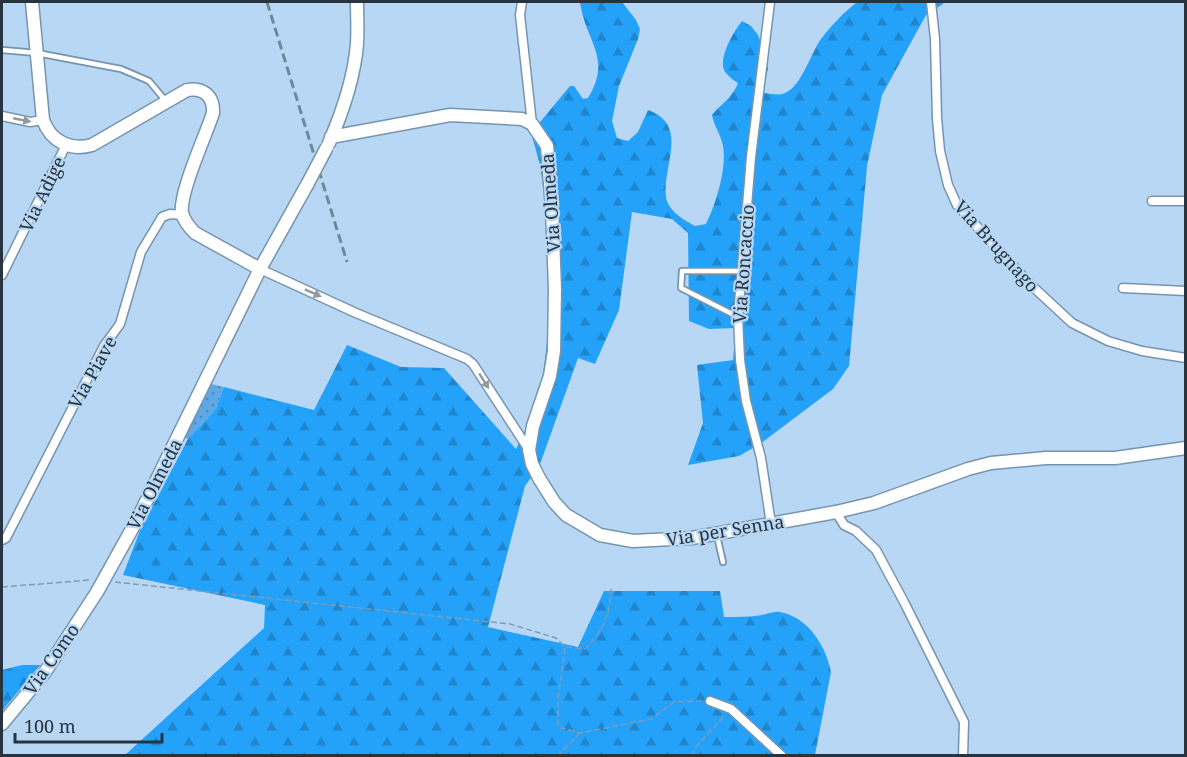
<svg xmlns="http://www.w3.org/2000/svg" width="1187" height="757" font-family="'Noto Serif',serif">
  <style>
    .green { fill: url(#green-dots) }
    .forest { fill: url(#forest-firs) }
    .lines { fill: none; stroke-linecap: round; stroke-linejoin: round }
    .lane-casing { stroke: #7794af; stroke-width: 8 }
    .street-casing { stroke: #7794af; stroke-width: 11 }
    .secondary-casing { stroke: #7794af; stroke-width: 15 }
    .path { stroke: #839bb2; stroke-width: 1.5; stroke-dasharray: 6 3; stroke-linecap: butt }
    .lane { stroke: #fff; stroke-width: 4.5 }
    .street { stroke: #fff; stroke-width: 8 }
    .secondary { stroke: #fff; stroke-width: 12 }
    .rail { stroke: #71879b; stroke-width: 3; stroke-dasharray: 9 4.5; stroke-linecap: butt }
    .secondary-bridge-casing { stroke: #7794af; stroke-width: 15; stroke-linecap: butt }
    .secondary-bridge { stroke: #fff; stroke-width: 12 }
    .oneway { fill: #939a9f }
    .labels { text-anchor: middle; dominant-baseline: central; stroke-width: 4.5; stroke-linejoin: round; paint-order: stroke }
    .street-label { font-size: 18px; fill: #27343f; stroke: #b8d7f4 }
  </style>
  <defs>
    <pattern id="green-dots" width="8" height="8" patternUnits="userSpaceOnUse" patternTransform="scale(1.5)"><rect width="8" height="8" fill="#5ea8e6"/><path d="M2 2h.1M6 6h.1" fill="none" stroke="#4e8abc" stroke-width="1.8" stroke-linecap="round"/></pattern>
    <pattern id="forest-firs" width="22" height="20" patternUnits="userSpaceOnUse" patternTransform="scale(1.5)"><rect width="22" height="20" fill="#24a2fa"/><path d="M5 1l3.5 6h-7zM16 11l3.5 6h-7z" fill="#1f85cc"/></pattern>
  </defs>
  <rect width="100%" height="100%" fill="#b8d7f4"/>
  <path class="green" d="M211 384 224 387 216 409 188 439 184 437Z"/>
  <path class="forest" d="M580 2H622L636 20 640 29 638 39 619 86 612 121 617 138 628 141 638 132 648 110C690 125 662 166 666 197 668 211 684 220 695 226L706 224C716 204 727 168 723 146 721 135 714 126 712 115 721 104 733 97 738 83 732 79 723 73 723 65 722 52 734 31 742 21L751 26 758 35 762 45 768 69 762 92C769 94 779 96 785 93 801 87 811 53 821 39 832 25 843 13 857 2H943V4L926 15 882 95 867 166 849 366 833 389 760 444 739 456 688 465 703 423 697 365 733 360 736 328 709 329 689 321 688 233 672 219 632 212 619 310 595 364 578 358 539 467 525 486 488 627 578 647 604 591H720L724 617C737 617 750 617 762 615 768 614 774 611 780 612 808 617 826 646 831 672L815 755H125L264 628 265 605 123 575 141 528 188 439 216 409 224 387 314 410 347 345 401 367 444 368 516 449 540 401 547 342 549 300 547 210 539 161 531 133 570 86H574L583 99 588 98C613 57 585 41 580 2Z
    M22 665H40L2 711V670Z"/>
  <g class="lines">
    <defs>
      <path id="lane" d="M2 50 37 53 121 69 149 81 165 100
        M738 317 681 288 682 271H741
        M717 536 723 562"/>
      <path id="street" d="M522 2 520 15 532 124
        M770 2 751 157 738 317 740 360 746 401 761 458 771 524
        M931 2 935 39 937 118 940 151 948 185 957 205 1031 285 1072 323 1108 341 1142 351 1186 358
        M2 116 30 122 43 120
        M1152 201H1186
        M260 269 356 313 467 359 473 364 529 450
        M2 275 66 145
        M1123 288 1186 291
        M836 512 844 525 856 531 876 550 904 602 964 722 963 756
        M2 540 6 538 104 346 120 324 141 252 162 217 170 214 183 215
        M710 701 731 709 782 756"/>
      <path id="secondary" d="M32 2 43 120C51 142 71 151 92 145L187 90C203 87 214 96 213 113 206 135 179 193 182 213 184 221 189 227 195 233L260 269
        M331 137 450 115 522 119 532 124 547 146 552 208 555 289 554 351 550 376 533 426 529 450 532 464 539 478 554 502 566 515 600 535 633 541 692 538 836 512 874 503 968 469 991 463 1046 458H1115L1186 448
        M329 143C343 111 354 79 357 44 358 30 357 15 357 2
        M2 724 45 672 97 592 137 520 260 269 308 183"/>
    </defs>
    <use href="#lane" class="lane-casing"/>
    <use href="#street" class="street-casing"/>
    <use href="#secondary" class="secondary-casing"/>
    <path class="path" d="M115 582 510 624 556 638 565 647 558 699V727L580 733 651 719 674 702 701 701
      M2 587 90 580
      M566 647 585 649C605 627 609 618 611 589
      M557 756 580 733
      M693 756 694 749 724 716"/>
    <use href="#lane" class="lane"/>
    <use href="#street" class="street"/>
    <use href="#secondary" class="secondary"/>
    <path class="rail" d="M267 2 347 262"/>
    <defs>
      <path id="secondary-bridge" d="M308 183 327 147"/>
    </defs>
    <use href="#secondary-bridge" class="secondary-bridge-casing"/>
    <use href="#secondary-bridge" class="secondary-bridge"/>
  </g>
  <defs><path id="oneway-solid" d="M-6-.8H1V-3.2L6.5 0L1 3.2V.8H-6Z" transform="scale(1.5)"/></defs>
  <g class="oneway">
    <use href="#oneway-solid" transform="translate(22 120) rotate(11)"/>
    <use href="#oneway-solid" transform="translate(313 293) rotate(24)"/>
    <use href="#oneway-solid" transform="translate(484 381) rotate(58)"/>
  </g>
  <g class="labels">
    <g class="street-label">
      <text transform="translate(42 194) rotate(-64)">Via Adige</text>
      <text transform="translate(550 203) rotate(-94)">Via Olmeda</text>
      <text transform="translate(997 246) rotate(48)">Via Brugnago</text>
      <text transform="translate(743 264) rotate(-86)">Via Roncaccio</text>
      <text transform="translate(92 372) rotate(-61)">Via Piave</text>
      <text transform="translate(154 484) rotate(-63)">Via Olmeda</text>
      <text transform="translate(725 530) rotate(-9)">Via per Senna</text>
      <text transform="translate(51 659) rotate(-55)">Via Como</text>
    </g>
  </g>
  <rect width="1187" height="757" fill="none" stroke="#27343f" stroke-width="6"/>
  <path d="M15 733v9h147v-9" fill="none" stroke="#27343f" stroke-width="3"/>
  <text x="24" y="733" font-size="18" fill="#27343f" stroke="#b8d7f4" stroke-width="4.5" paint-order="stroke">100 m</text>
</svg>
